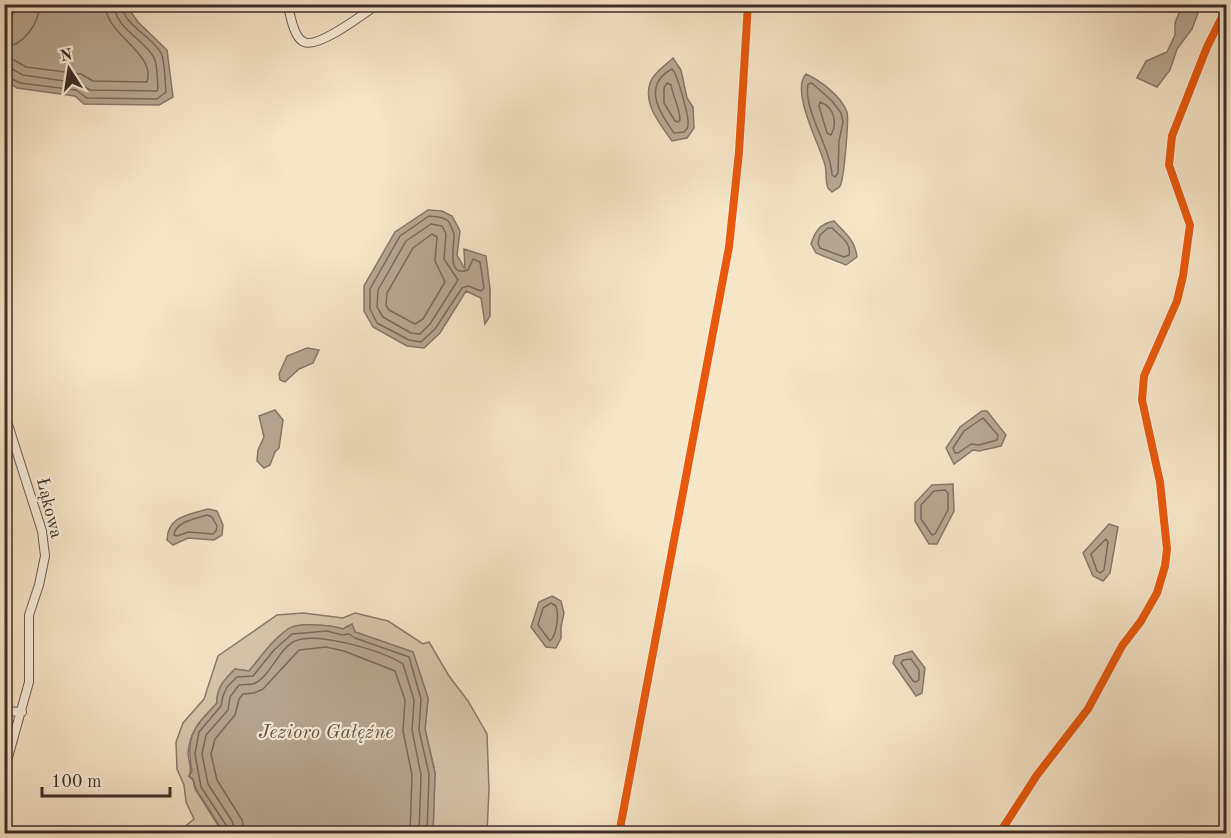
<svg xmlns="http://www.w3.org/2000/svg" width="1231" height="838" font-family="'Old Standard TT',serif">
  <style>
    .green { fill: #d7c6ad; stroke: #8a7a6a; stroke-width: 1.5 }
    .water { fill: #b7a792; stroke: #867768; stroke-width: 1.5 }
    .lines { fill: none; stroke-linecap: round; stroke-linejoin: round }
    .shore { stroke: #7a6a5d; stroke-width: 1.5 }
    .minor-casing { stroke: #6b5c50; stroke-width: 10 }
    .minor { stroke: #faeedb; stroke-width: 8 }
    .cycleway-casing { stroke: #faeedb; stroke-width: 11 }
    .cycleway { stroke: #e8590c; stroke-width: 8 }
    .labels { text-anchor: middle; dominant-baseline: central; stroke-width: 4.5; stroke-linejoin: round; paint-order: stroke }
    .street-label { font-size: 18px; fill: #3c2e28; stroke: #faeedb }
    .water-label { font-size: 20px; font-style: italic; fill: #615248; stroke: #faeedb }
  </style>
  <rect width="100%" height="100%" fill="#f7e5c8"/>
  <filter id="stains"><feTurbulence type="fractalNoise" baseFrequency=".00333" numOctaves="4"/><feColorMatrix values="0 0 0 0 .2 0 0 0 0 .09 0 0 0 0 .02 0 0 0 .5 -.17"/></filter>
  <radialGradient id="worn" r=".72"><stop offset=".6" stop-color="#630" stop-opacity="0"/><stop offset="1" stop-color="#630" stop-opacity=".3"/></radialGradient>
  <path class="green" d="M303 613 343 618 355 613 388 621 423 644 429 642 449 676 468 701 487 734 489 789 487 833H433L435 772 425 729 428 698 413 652 355 632 352 624 343 629C331 625 299 622 288 629 272 640 261 657 249 671L235 669C225 679 216 688 217 703 202 719 190 729 188 753 188 762 193 768 189 776L193 780 195 789 223 833H177L194 819 186 802 184 785 177 769 176 742 183 723 204 699 218 656 277 615Z"/>
  <path class="water" d="M18 5H126L138 22 167 50 173 97 159 105 84 104 75 96 17 88 5 80V35L6 26Z
    M1191 6 1198 13 1192 29 1177 49 1170 70 1157 87 1137 78 1146 61 1167 52 1175 35V23L1181 8Z
    M673 58 681 70 687 98 693 107 694 128 687 138 672 141C661 125 643 105 650 83 653 73 666 65 673 58Z
    M806 74C821 81 841 96 847 112 849 119 844 180 840 186 838 189 834 190 832 192L828 188C825 180 827 172 825 165 820 145 790 91 806 74Z
    M428 210 442 211 452 216 460 231 457 255 465 269 464 249 486 256 490 289V316L485 324 481 298 466 291 440 333 424 348 407 346 373 327 364 311V286L395 232Z
    M834 221C845 233 855 240 857 257L846 265 816 253 811 244C815 231 820 224 834 221Z
    M307 348 319 350 313 363 299 369 285 382 280 380 279 374 287 356Z
    M275 410 283 420 279 448 275 452 270 465 264 468 257 461 258 450 264 437 259 416Z
    M982 411H987L1006 435 1001 446 979 451 973 450 954 464 946 448 960 427Z
    M953 484 954 511 937 544H929L915 521V503L932 485Z
    M208 509 217 511 223 525 222 535 214 540 188 538 173 545 167 540C168 516 188 515 208 509Z
    M1109 524 1118 527 1110 573 1103 581 1093 576 1083 553Z
    M552 596 561 601 564 613 561 627V638L556 648 546 647 531 627 539 602Z
    M352 624 355 632 413 652 428 698 425 729 435 773 433 833H224L196 789 193 779 189 776 192 771C185 735 194 728 217 703 216 688 225 679 235 669L249 671C261 657 272 640 288 629 298 622 331 625 343 629Z
    M912 651 925 668 922 693 916 696 893 663 895 656Z"/>
  <g class="lines">
    <path class="shore" d="M4 47C24 46 39 23 40 4
      M4 59 14 60 26 67 81 74 93 81 147 82C156 52 106 36 105 4
      M4 68 12 69 23 75 78 83 90 90 157 91 158 88C157 79 158 63 153 56 142 38 115 28 114 4
      M672 69C677 73 689 116 688 124 688 128 687 129 684 132L674 133C659 112 642 85 672 69Z
      M4 75 20 83 76 90 87 98 157 99 166 92C165 82 165 60 161 53 152 36 124 26 121 4
      M667 83 671 85C673 97 680 108 680 120L678 122 675 121 664 103V88Z
      M812 83 832 101 841 113 843 122 839 141 838 173 835 177 832 175C831 148 803 110 808 84Z
      M820 102C834 107 838 123 831 135L827 133 819 106Z
      M429 216C435 217 443 216 448 221 450 223 453 231 454 234 455 243 445 278 468 270L473 259 480 262 484 288 481 291 468 286 462 288 435 329 421 342 409 340 377 323 370 309V289L400 236Z
      M431 224 442 226 446 234 444 259 458 280 430 324 420 334 411 333 383 317 377 307 378 290 406 241Z
      M828 228H832C840 236 852 243 849 255L844 257 820 248 818 243 820 235Z
      M432 234 437 237 435 261 445 282 423 319 415 324 389 310 386 305 387 293 413 248Z
      M983 418 998 435 997 440 979 445 971 444 958 453H955L953 448 964 431Z
      M945 490 948 493V510L935 534 932 535 921 519V505L934 491Z
      M207 515 212 517 217 526 216 531 213 534 188 532 177 536 174 535C175 522 195 519 207 515Z
      M1106 539 1108 542 1104 570 1100 573 1097 571 1091 554Z
      M551 603 556 606C559 615 557 635 550 641L538 625 543 608Z
      M911 659 919 670V680L916 682 913 681 901 663 903 660Z
      M228 834 226 825 201 787 195 754 199 732 221 706 223 696 227 687 237 677 253 676 274 650 292 634 327 631 342 635 349 634 355 638 409 657 421 699 419 730 429 774 427 834
      M236 834 232 821 208 784 202 754 206 735 228 710 230 697 239 685C244 684 249 685 253 684 269 679 279 648 295 641 317 631 383 651 403 664L414 700 412 730 421 775 419 834
      M245 834 242 820 217 780 211 754 215 739 235 715 239 699 243 694 254 693 263 689 299 650 326 647 344 651 395 671 405 700 403 731 412 775 410 834"/>
    <defs>
      <path id="minor" d="M287 4C291 15 293 37 304 42 318 49 365 13 378 4
        M4 412 42 531 45 556 39 585 29 615V682L7 761 4 777
        M4 711 22 712
        M619 834 729 247 739 152 748 4
        M999 834 1037 775 1088 709 1122 646 1141 621 1157 593 1165 566 1167 549 1160 482 1142 400 1144 376 1177 301 1183 276 1190 225 1169 165 1172 136 1207 47 1226 9"/>
    </defs>
    <use href="#minor" class="minor-casing"/>
    <use href="#minor" class="minor"/>
    <defs>
      <path id="cycleway" d="M619 834 729 247 739 152 748 4
        M999 834 1037 775 1088 709 1122 646 1141 621 1157 593 1165 566 1167 549 1160 482 1142 400 1144 376 1177 301 1183 276 1190 225 1169 165 1172 136 1207 47 1226 9"/>
    </defs>
    <use href="#cycleway" class="cycleway-casing"/>
    <use href="#cycleway" class="cycleway"/>
  </g>
  <g class="labels">
    <g class="street-label">
      <text transform="translate(49 508) rotate(76)">Łąkowa</text>
    </g>
    <g class="water-label">
      <text x="326" y="733">Jezioro Gałęźne</text>
    </g>
  </g>
  <rect width="1231" height="838" fill="none" stroke="#f7e5c8" stroke-width="24"/>
  <rect x="6" y="6" width="1219" height="826" fill="none" stroke="#3c2e28" stroke-width="3"/>
  <rect x="12" y="12" width="1207" height="814" fill="none" stroke="#3c2e28" stroke-width="1.5"/>
  <g transform="translate(69 69) rotate(348)" stroke="#faeedb" stroke-width="4.5" paint-order="stroke">
  <path d="M0-4.5L10 22L0 15L-10 22Z" fill="#3c2e28"/>
  <text y="-9" font-size="16" font-weight="bold" text-anchor="middle" fill="#3c2e28">N</text>
  </g>
  <path d="M42 787v9h128v-9" fill="none" stroke="#3c2e28" stroke-width="3"/>
  <text x="51" y="787" font-size="18" fill="#3c2e28" stroke="#faeedb" stroke-width="4.5" paint-order="stroke">100 m</text>
  <rect width="100%" height="100%" filter="url(#stains)"/>
  <rect width="100%" height="100%" fill="url(#worn)"/>
</svg>
